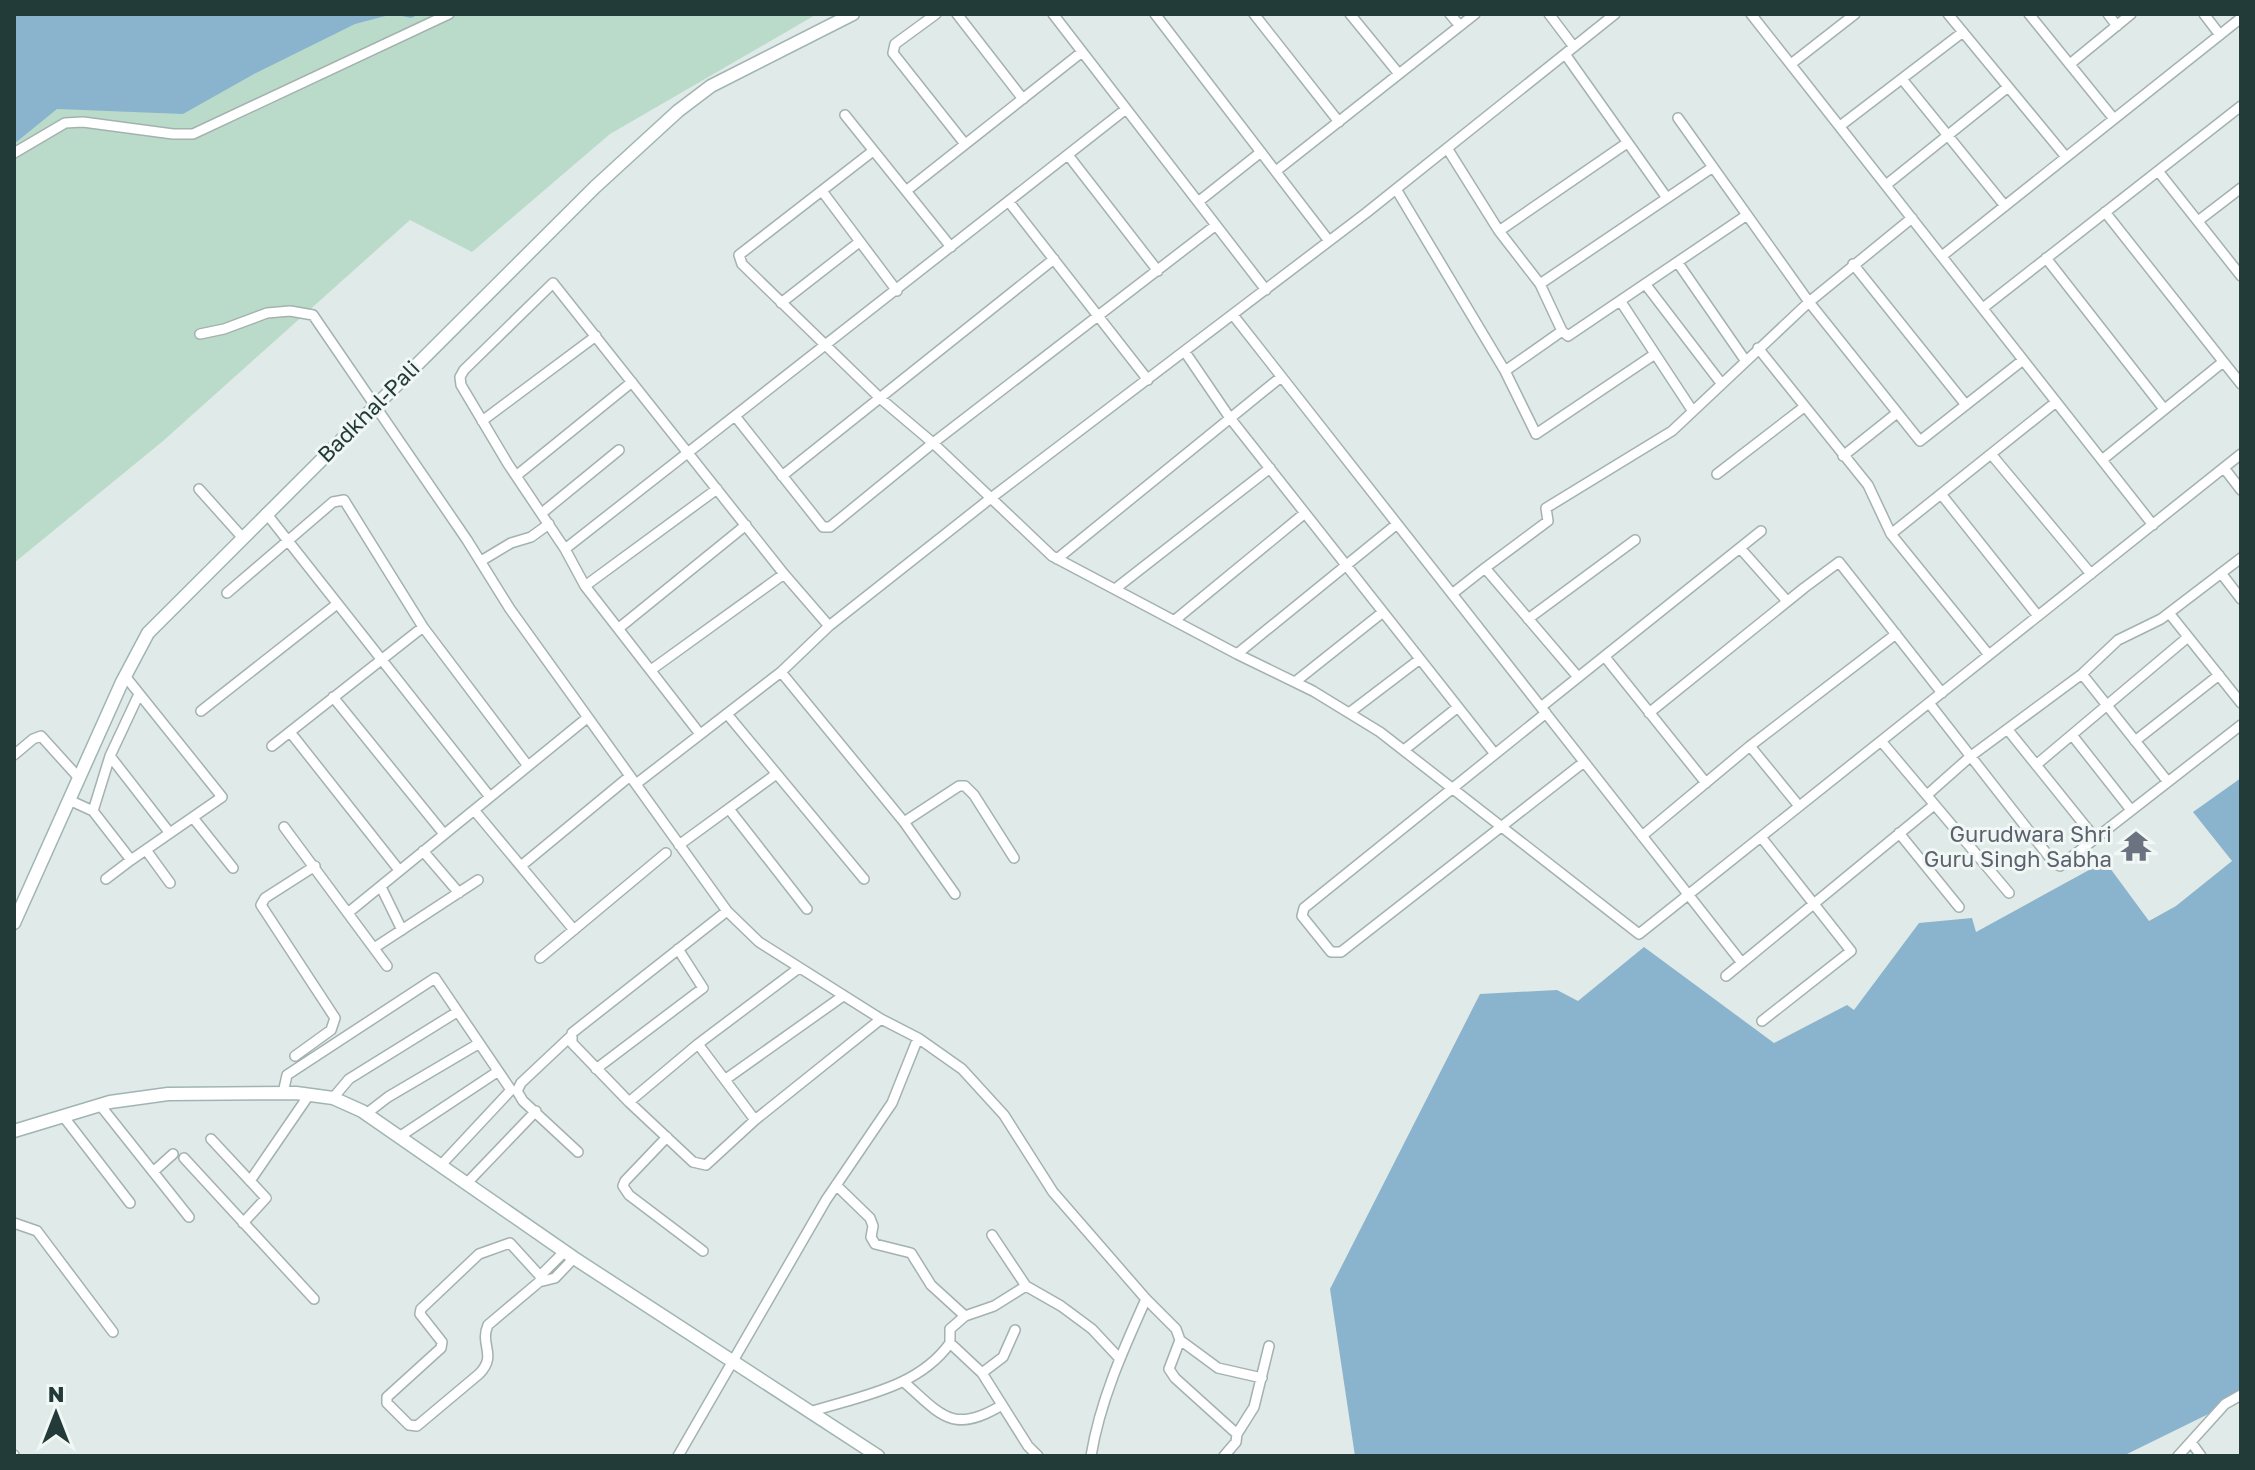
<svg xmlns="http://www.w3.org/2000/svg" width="2255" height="1470" font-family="'Golos Text',sans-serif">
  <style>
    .green { fill: #badbca }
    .water { fill: #8ab4cd }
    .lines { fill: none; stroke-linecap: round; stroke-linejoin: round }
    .street-casing { stroke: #a3b2b0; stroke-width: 12 }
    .secondary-casing { stroke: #a0b5b2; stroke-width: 15 }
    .street { stroke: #fff; stroke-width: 9 }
    .secondary { stroke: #fff; stroke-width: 12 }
    .labels { text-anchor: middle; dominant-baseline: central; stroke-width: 6; stroke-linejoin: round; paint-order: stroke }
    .street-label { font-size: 22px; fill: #223a38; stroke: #f0f7f5 }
    .worship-label { font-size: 22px; fill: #5b616d; stroke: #f0f7f5; text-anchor: end }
  </style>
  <rect width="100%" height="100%" fill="#e0eae8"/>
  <path class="green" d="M14 14H817L610 134 472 252 410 220 163 441 14 563Z"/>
  <path class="water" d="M14 14H420L411 18 393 14 355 24 254 74 183 114 57 109 14 144Z
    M2241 778V1398L2123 1456H1355L1330 1289 1480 994 1557 990 1578 1001 1644 947 1774 1043 1847 1005 1854 1010 1919 923 1972 918 1976 932 2089 870 2107 864 2149 921 2176 906 2232 861 2193 812Z"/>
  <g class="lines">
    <defs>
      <path id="street" d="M936 14 895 44 893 53 965 144
        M957 14 1023 99
        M1053 14 1266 290
        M1155 14 1329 241
        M1254 14 1339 122
        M1350 14 1399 74
        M1450 14 1460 26
        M1549 14 1574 47
        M1751 14 2153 525
        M1948 14 2066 157
        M2029 14 2114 119
        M2108 14 2117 26
        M2204 14 2220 35
        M1565 54 1667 198
        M1791 64 1855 14
        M2070 64 2131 14
        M1902 79 2005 206
        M845 115 951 247
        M1678 118 1809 302 1920 441 2023 360
        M1840 126 1963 32
        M1447 148 1499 231 1540 284 1562 331 1568 336 1747 215
        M873 151 739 255 742 264 881 399 933 443 1052 556 1237 654 1313 691 1380 732 1639 934 2241 454
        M14 153 65 123 83 122 173 134H193L449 14
        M1068 155 1158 271
        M1276 171 1475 14
        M2158 171 2241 276
        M1886 185 2008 87
        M1396 189 1505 371
        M822 191 897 291
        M906 191 1082 52
        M1009 202 1148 380
        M1198 202 1261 152
        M2105 212 2241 384
        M2198 221 2241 188
        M1499 231 1627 143
        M1942 256 2241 18
        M2046 258 2164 409
        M1678 263 1745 360
        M1853 264 1966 405
        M1540 284 1713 167
        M1646 285 1721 383
        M1621 302 1692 410
        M781 303 858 243
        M1983 308 2241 106
        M1233 315 1742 963
        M1562 331 1505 371 1536 434 1655 354
        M200 334 224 329 267 313 290 311 313 315 467 540 510 609 727 911 759 942 881 1019 918 1038 962 1069 1004 1115 1053 1192 1146 1299 1176 1329 1180 1340 1169 1369 1175 1378 1237 1434 1236 1442 1224 1456
        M1758 348 1868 485 1891 534 1989 655
        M1185 352 1230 418 1495 754
        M735 416 823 527H830L933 443 1216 225
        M482 421 596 336
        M1991 454 2091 574
        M1843 456 1897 413
        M2102 460 2223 362
        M2224 468 2241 490
        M1717 474 1804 407
        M516 476 632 382
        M782 476 1054 259
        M199 489 242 537
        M1941 494 2038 616
        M266 513 490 797
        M542 513 619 450
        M1891 534 2056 402
        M1740 548 1787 601
        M565 549 1126 109
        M1057 559 1281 377
        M481 561 511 543 531 537 549 524
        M1485 568 1548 521 1546 508 1672 431 1809 302 1912 218
        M2221 573 2241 599
        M585 586 717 489
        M1115 589 1270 468
        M227 593 333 502 344 500 423 627 528 766
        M1452 594 1485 568 1578 677
        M2169 613 2241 703
        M1528 619 1635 540
        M1175 620 1305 513
        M619 628 746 525
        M1237 654 1397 524
        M1605 657 1706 783
        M651 670 784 574
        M781 672 904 822 955 894
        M2082 674 2168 782
        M1295 682 1383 612
        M139 694 110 756 169 832
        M333 697 444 834
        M1929 703 2054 863 2060 866 2241 725
        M1541 707 1761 531
        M201 711 337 604
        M1349 713 1420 659
        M1546 713 1304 908 1302 916 1331 952H1341L1584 762
        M1649 713 1804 588 1839 562 1942 693
        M727 714 864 879
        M2008 730 2095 838
        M290 732 399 870
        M700 734 585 586 565 549 508 464 461 385 460 377 464 370 553 283 784 574 829 626
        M2072 735 2131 810
        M1881 741 2009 893
        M2135 741 2219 675
        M272 746 423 627
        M1750 746 1799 806
        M1404 750 1458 707
        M14 755 33 739 41 736 79 778
        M110 756 93 811 131 860 222 797 125 676
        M2036 765 2188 637
        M636 784 781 672 829 626 991 498 1366 213 1615 14
        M1927 795 1971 756 2082 674 2118 640 2161 619 2241 558
        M69 800 93 811
        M729 809 807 909
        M474 810 574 930
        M194 819 233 868
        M904 822 959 786H965L974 795 1014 858
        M284 827 387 966
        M1899 833 1959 907
        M1642 836 1750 746 1896 634
        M1761 837 1851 951 1762 1021
        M679 845 775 775
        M146 850 170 883
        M423 851 459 893
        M521 866 630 776
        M106 879 131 860
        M381 887 402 930
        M349 912 587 718
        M374 948 478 880
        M540 958 666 853
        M799 968 698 1044 629 1102 693 1162 706 1165 755 1120 881 1019
        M1726 976 1934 805
        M571 1036 521 1083 517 1091 523 1101 578 1152
        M698 1044 755 1120
        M295 1056 331 1030 335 1018 261 905 265 898 315 866
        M596 1069 703 988 678 949
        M726 1079 843 996
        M283 1093 287 1075 435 978 511 1090 441 1165
        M333 1098 349 1079 457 1012
        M629 1102 572 1043V1033L727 911
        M100 1105 189 1217
        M366 1114 388 1097 478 1044
        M63 1116 130 1203
        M399 1137 497 1072
        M667 1137 625 1181 623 1186 629 1195 703 1251
        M211 1139 266 1198 243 1223
        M184 1158 314 1299
        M153 1172 173 1154
        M250 1181 309 1095
        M467 1183 536 1111
        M836 1185 870 1218 873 1226 871 1237 875 1244 911 1253 931 1285 965 1316
        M14 1223 37 1231 113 1332
        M992 1235 1026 1286 1061 1306 1092 1329 1120 1359
        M541 1277 510 1243 479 1254 421 1309 420 1314 442 1342 441 1348 387 1397V1403L409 1425 417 1426 479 1374C498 1355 479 1345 488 1325L539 1282 543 1273 565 1251
        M539 1282 555 1278 574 1258
        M1026 1286 994 1306 965 1316 950 1329V1343L982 1373 1028 1446 1038 1456
        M1180 1340 1218 1368 1262 1378
        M982 1373 1003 1357 1015 1330
        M904 1382C941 1415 953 1435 1002 1405
        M810 1412C860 1396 918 1388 950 1343
        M1237 1434 1254 1407 1269 1346
        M2191 1442 2201 1456
        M14 1455V1456
        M678 1456 826 1200 892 1103 918 1038
        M1091 1456C1100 1401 1123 1350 1146 1299
        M2178 1456 2225 1404 2241 1395"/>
      <path id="secondary" d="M14 923 122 682 148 633 595 187 678 111 711 86 853 14
        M14 1131 110 1102 168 1094 296 1093 333 1098 362 1111 574 1258 878 1456"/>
    </defs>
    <use href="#street" class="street-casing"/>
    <use href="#secondary" class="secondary-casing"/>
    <use href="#street" class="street"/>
    <use href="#secondary" class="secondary"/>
  </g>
  <defs>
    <symbol id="temple-bare" viewBox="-9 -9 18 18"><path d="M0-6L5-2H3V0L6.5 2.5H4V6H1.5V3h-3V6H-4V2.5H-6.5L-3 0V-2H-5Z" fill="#6b7280" stroke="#f0f7f5" stroke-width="2.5" paint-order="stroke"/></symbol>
  </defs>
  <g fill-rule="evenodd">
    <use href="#temple-bare" x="2114" y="824" width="44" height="44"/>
  </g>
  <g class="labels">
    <g class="street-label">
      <text transform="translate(368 411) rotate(-45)">Badkhal-Pali</text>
    </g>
    <g class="worship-label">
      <text x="2112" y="833">Gurudwara Shri<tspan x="2112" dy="25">Guru Singh Sabha</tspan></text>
    </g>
  </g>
  <rect width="2255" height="1470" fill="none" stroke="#223a38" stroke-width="32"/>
  <g transform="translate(56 1414)" stroke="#f0f7f5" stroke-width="6" paint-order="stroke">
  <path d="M0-6L14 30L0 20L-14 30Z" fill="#223a38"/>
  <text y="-12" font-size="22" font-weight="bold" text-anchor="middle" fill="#223a38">N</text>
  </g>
</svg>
